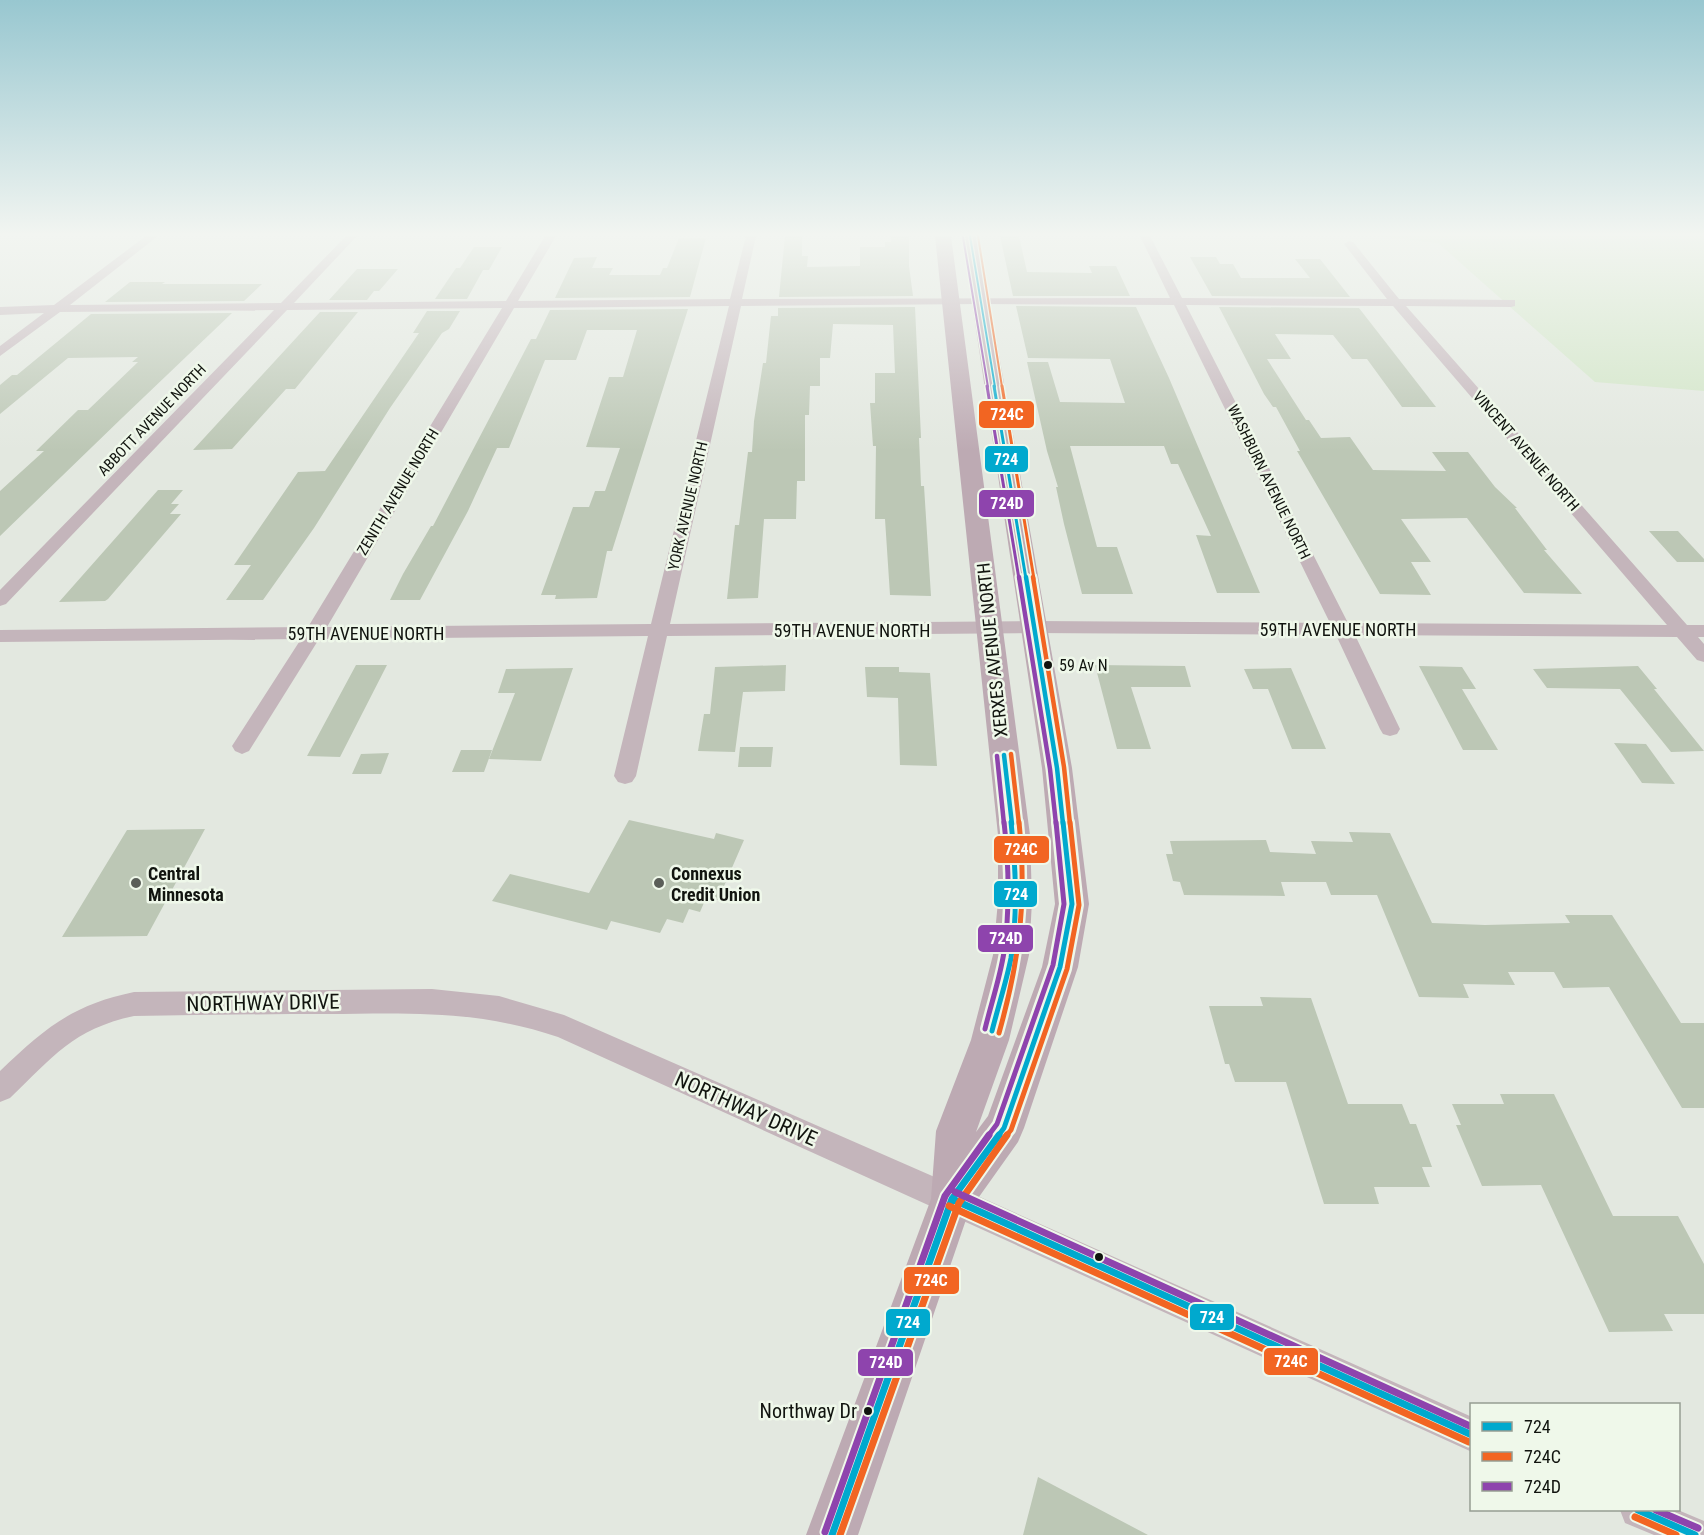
<svg xmlns="http://www.w3.org/2000/svg" width="1704" height="1535" font-family="'Roboto Condensed',sans-serif">
  <style>
    .green { fill: #d1e5c6 }
    .building { fill: #bcc7b5 }
    .lines { fill: none; stroke-linecap: round; stroke-linejoin: round }
    .street { fill: #c4b5bb; fill-rule: evenodd }
    .secondary { fill: #bdaab3; fill-rule: evenodd }
    .bus-1-far4-casing { stroke: #eff8ea; stroke-width: 4.5 }
    .bus-1-far3-casing { stroke: #eff8ea; stroke-width: 6 }
    .bus-1-far2-casing { stroke: #eff8ea; stroke-width: 9 }
    .bus-1-far1-casing { stroke: #eff8ea; stroke-width: 10 }
    .bus-1-casing { stroke: #eff8ea; stroke-width: 11 }
    .bus-2-far4-casing { stroke: #eff8ea; stroke-width: 4.5 }
    .bus-2-far3-casing { stroke: #eff8ea; stroke-width: 6 }
    .bus-2-far2-casing { stroke: #eff8ea; stroke-width: 9 }
    .bus-2-far1-casing { stroke: #eff8ea; stroke-width: 10 }
    .bus-2-casing { stroke: #eff8ea; stroke-width: 11 }
    .bus-3-far4-casing { stroke: #eff8ea; stroke-width: 4.5 }
    .bus-3-far3-casing { stroke: #eff8ea; stroke-width: 6 }
    .bus-3-far2-casing { stroke: #eff8ea; stroke-width: 9 }
    .bus-3-far1-casing { stroke: #eff8ea; stroke-width: 10 }
    .bus-3-casing { stroke: #eff8ea; stroke-width: 11 }
    .bus-1-far4 { stroke: #00a9ce; stroke-width: 2 }
    .bus-1-far3 { stroke: #00a9ce; stroke-width: 3 }
    .bus-1-far2 { stroke: #00a9ce; stroke-width: 4.5 }
    .bus-1-far1 { stroke: #00a9ce; stroke-width: 5 }
    .bus-1 { stroke: #00a9ce; stroke-width: 7 }
    .bus-2-far4 { stroke: #f26522; stroke-width: 2 }
    .bus-2-far3 { stroke: #f26522; stroke-width: 3 }
    .bus-2-far2 { stroke: #f26522; stroke-width: 4.5 }
    .bus-2-far1 { stroke: #f26522; stroke-width: 5 }
    .bus-2 { stroke: #f26522; stroke-width: 7 }
    .bus-3-far4 { stroke: #8e44ad; stroke-width: 2 }
    .bus-3-far3 { stroke: #8e44ad; stroke-width: 3 }
    .bus-3-far2 { stroke: #8e44ad; stroke-width: 4.5 }
    .bus-3-far1 { stroke: #8e44ad; stroke-width: 5 }
    .bus-3 { stroke: #8e44ad; stroke-width: 7 }
    .bus-dot { fill: #11140f; stroke: #eff8ea; stroke-width: 2 }
    .poi-dot { fill: #5a5e58; stroke: #eff8ea; stroke-width: 2 }
    .labels { text-anchor: middle; dominant-baseline: central; stroke-width: 5; stroke-linejoin: round; paint-order: stroke }
    .far-street-label { font-size: 15px; fill: #11140f; stroke: #eff8ea }
    .bus-label { font-size: 16px; fill: #11140f; stroke: #eff8ea; text-anchor: start }
    .street-label { font-size: 18px; fill: #11140f; stroke: #eff8ea }
    .poi-label { font-size: 18px; font-weight: bold; fill: #11140f; stroke: #eff8ea; text-anchor: start }
    .near-bus-label { font-size: 20px; fill: #11140f; stroke: #eff8ea; text-anchor: end }
    .near-street-label { font-size: 21px; fill: #11140f; stroke: #eff8ea }
    .line-badge { stroke: #eff8ea; stroke-width: 2 }
    .badge-label { font-size: 16px; text-anchor: middle; font-weight: bold; fill: #fff }
  </style>
  <rect width="100%" height="100%" fill="#e3e8e0"/>
  <path class="green" d="M1378 236H1704V391L1595 382 1438 243Z"/>
  <path class="building" d="M785 236H802V256H808L807 267 860 266V247H885V242H891V236H909V266L913 296 779 297Z
    M1000 236H1019L1027 272 1092 273 1089 266H1116L1130 296H1013Z
    M679 238H706L690 297 555 298 574 258 597 257 592 268H613L609 275H660L663 268H667Z
    M474 247H502L489 270H483L467 299H435L456 268H460Z
    M1190 257H1216L1220 264H1233L1241 278H1310L1295 259H1320L1350 297 1212 296Z
    M357 269H398L379 291H374L367 300H329Z
    M130 282H165L162 284H262L244 301 105 302Z
    M1016 306 1136 307 1169 378 1260 593H1217L1196 535 1211 536 1178 464H1171L1164 446H1070L1097 547H1117L1133 594H1082L1064 524 1056 487H1058L1047 451 1027 362H1048L1060 402 1125 403 1110 359 1028 358Z
    M915 307 921 438H919L921 486H924L931 596 890 595 885 519H875L876 446H873L870 403H875V373H895L893 325 833 324 830 358H820V386H810L809 415H805V481H797L796 519H764L758 598 727 599 735 525H739L748 452H752L754 421 763 363H766L771 316H778V308Z
    M1219 307 1359 308 1436 407H1402L1367 359H1352L1333 335 1275 334 1291 359H1267L1306 420H1309L1321 438 1350 437 1373 470 1446 471 1432 452H1468L1495 487 1517 508H1515L1547 550H1544L1582 594 1524 593 1467 518 1401 519 1431 562H1411L1431 595 1380 594 1297 451H1300L1276 407H1273L1264 394Z
    M688 309 612 551H607L597 598 555 599 556 595H541L573 507H589L595 491H605L620 448 586 447 609 377H623L637 330H587L576 360H545L509 448H497L468 511 420 600H390L403 574 431 526H433L531 339H536L550 310Z
    M427 311H460L449 329 442 333 390 408 314 528 263 600H226L251 565H234L298 472 325 471 419 333H413Z
    M320 312H358L295 389H286L232 449 193 450Z
    M232 313 123 417 0 536V491L44 451H36L78 410H88L138 362H132L138 357 68 358 0 414V385L12 375H17L91 314Z
    M158 490H183L171 504H179L170 514H181L108 599 105 601 59 602Z
    M1649 531H1678L1704 559V562H1677Z
    M356 665H387L340 757 307 756Z
    M786 665 785 691 743 692 735 752 698 751 704 714H710L715 667Z
    M1095 665 1185 666 1191 687H1131L1151 749H1117Z
    M1419 666 1462 667 1476 689H1462L1498 750H1463Z
    M1638 666 1657 689H1654L1704 751 1671 752 1620 689 1547 688 1533 669Z
    M865 667H899V672L930 673 937 766 900 765 898 698 867 697Z
    M573 668 541 761 489 759 515 693H498L506 669Z
    M1291 668 1326 749H1292L1268 689H1253L1244 669Z
    M1614 743 1646 744 1675 784 1642 783Z
    M740 747H773L771 767H738Z
    M461 750H492L484 772H452Z
    M389 753 381 774H352L361 754Z
    M629 820 714 839 716 833 744 840 718 900 706 898 700 912 689 909 683 923 667 919 660 933 611 921 607 930 492 901 510 874 589 893Z
    M205 829 147 936 62 937 127 830Z
    M1349 832 1390 833 1432 923 1485 925 1570 923 1565 915H1612L1681 1023H1704V1108H1682L1609 987 1563 988 1554 972H1508L1515 985 1463 984 1469 998 1419 997 1377 895H1331L1326 882H1281L1285 896 1184 895 1180 882 1173 881 1166 854H1173L1170 841 1266 840 1270 852 1316 854 1311 841 1353 842Z
    M1260 997 1311 998 1348 1104H1402L1410 1124H1416L1432 1167H1422L1430 1187H1374L1379 1204H1324L1286 1082H1235L1229 1064H1225L1209 1006H1263Z
    M1500 1094H1554L1613 1216H1678L1704 1264V1314H1664L1673 1331 1609 1332 1541 1185 1482 1186 1456 1125H1461L1452 1104H1504Z
    M1038 1477 1148 1535H1023Z"/>
  <g class="lines">
    <path class="street" d="M146 236H158L70 305 281 303 346 236H357L294 303 506 301 545 236H556L518 301 730 299 746 236H756L742 299 1170 298 1140 236H1150L1182 298 1387 299 1344 244 1349 241 1353 242 1399 299 1515 300V306L1511 307 1406 306 1687 625H1704V637H1698L1704 644V662L1697 660 1677 637 1355 635 1400 729 1397 734 1390 736 1383 734 1380 729 1336 635 1035 633 667 636 636 776 632 782 625 784 618 782 614 776 648 636 319 639 249 751 242 754 235 751 232 746 301 639 0 642V630L308 627 502 308 287 310 6 604 0 606V590L274 310 60 312 0 356V346L44 313 0 315V307L54 305ZM981 304 1174 305 1330 623 1035 621 670 624 741 306ZM1186 305 1393 306 1667 625 1348 623ZM729 306 651 624 327 627 514 308Z
      M432 989 499 996 564 1015 962 1189 1472 1417V1452L558 1037C478 1010 410 1013 327 1014 263 1014 198 1015 134 1016 73 1029 53 1057 10 1098L0 1102V1071C45 1028 72 1005 134 992Z
      M1620 1510H1678L1704 1521V1535H1654L1625 1523Z"/>
    <path class="secondary" d="M935 236H951L1030 835 1032 901 1029 955 1009 1040 976 1132 988 1116 1042 967 1055 904 1042 768 962 236H978L1072 768 1089 904 1078 967 1024 1128 1018 1142 969 1211 858 1535H806L931 1199 936 1131 971 1040 993 955 998 901V835Z"/>
    <defs>
      <path id="bus-1-far4" d="M970 236 995 387"/>
      <path id="bus-1-far3" d="M994 386 1026 579"/>
      <path id="bus-1-far2" d="M1026 577 1057 768 1063 824
        M1004 755 1012 824"/>
      <path id="bus-1-far1" d="M992 1031C998 1007 1006 983 1011 958 1018 913 1016 867 1011 822
        M998 1136 1004 1128 1060 967 1072 904 1063 822"/>
      <path id="bus-1" d="M952 1199 1472 1435
        M1638 1510 1695 1535
        M832 1535 952 1199 999 1135"/>
      <path id="bus-2-far4" d="M978 236 1002 387"/>
      <path id="bus-2-far3" d="M1002 386 1034 579"/>
      <path id="bus-2-far2" d="M1033 577 1064 767 1070 824
        M1011 754 1019 824"/>
      <path id="bus-2-far1" d="M999 1033C1020 958 1027 900 1019 822
        M1006 1136 1011 1130 1067 969 1079 905 1070 822"/>
      <path id="bus-2" d="M949 1206 1469 1442
        M1635 1517 1676 1535
        M840 1535 959 1203 1007 1135"/>
      <path id="bus-3-far4" d="M963 237 988 387"/>
      <path id="bus-3-far3" d="M987 386 1019 579"/>
      <path id="bus-3-far2" d="M1019 577 1050 769 1056 824
        M997 756 1004 824"/>
      <path id="bus-3-far1" d="M985 1029C991 1004 1000 978 1004 952 1010 909 1009 865 1004 822
        M988 1136 997 1124 1053 965 1064 904 1056 822"/>
      <path id="bus-3" d="M955 1192 1472 1427
        M1656 1510 1698 1528
        M825 1532 945 1196 989 1135"/>
    </defs>
    <use href="#bus-1-far4" class="bus-1-far4-casing"/>
    <use href="#bus-1-far3" class="bus-1-far3-casing"/>
    <use href="#bus-1-far2" class="bus-1-far2-casing"/>
    <use href="#bus-1-far1" class="bus-1-far1-casing"/>
    <use href="#bus-1" class="bus-1-casing"/>
    <use href="#bus-2-far4" class="bus-2-far4-casing"/>
    <use href="#bus-2-far3" class="bus-2-far3-casing"/>
    <use href="#bus-2-far2" class="bus-2-far2-casing"/>
    <use href="#bus-2-far1" class="bus-2-far1-casing"/>
    <use href="#bus-2" class="bus-2-casing"/>
    <use href="#bus-3-far4" class="bus-3-far4-casing"/>
    <use href="#bus-3-far3" class="bus-3-far3-casing"/>
    <use href="#bus-3-far2" class="bus-3-far2-casing"/>
    <use href="#bus-3-far1" class="bus-3-far1-casing"/>
    <use href="#bus-3" class="bus-3-casing"/>
    <use href="#bus-1-far4" class="bus-1-far4"/>
    <use href="#bus-1-far3" class="bus-1-far3"/>
    <use href="#bus-1-far2" class="bus-1-far2"/>
    <use href="#bus-1-far1" class="bus-1-far1"/>
    <use href="#bus-1" class="bus-1"/>
    <use href="#bus-2-far4" class="bus-2-far4"/>
    <use href="#bus-2-far3" class="bus-2-far3"/>
    <use href="#bus-2-far2" class="bus-2-far2"/>
    <use href="#bus-2-far1" class="bus-2-far1"/>
    <use href="#bus-2" class="bus-2"/>
    <use href="#bus-3-far4" class="bus-3-far4"/>
    <use href="#bus-3-far3" class="bus-3-far3"/>
    <use href="#bus-3-far2" class="bus-3-far2"/>
    <use href="#bus-3-far1" class="bus-3-far1"/>
    <use href="#bus-3" class="bus-3"/>
  </g>
  <linearGradient id="sky" x2="0" y2="1"><stop stop-color="#98c7d0"/><stop offset="0.52" stop-color="#f2f5f1"/><stop offset="1" stop-color="#f2f5f1" stop-opacity="0"/></linearGradient>
  <rect width="1704" height="451" fill="url(#sky)"/>
  <g class="bus-dot">
    <circle cx="1048" cy="665" r="5"/>
    <circle cx="1099" cy="1257" r="5"/>
    <circle cx="868" cy="1411" r="5"/>
  </g>
  <g class="poi-dot">
    <circle cx="136" cy="883" r="6"/>
    <circle cx="659" cy="883" r="6"/>
  </g>
  <g class="labels">
    <g class="far-street-label">
      <text transform="translate(152 420) rotate(-46)">ABBOTT AVENUE NORTH</text>
      <text transform="translate(1526 451) rotate(49)">VINCENT AVENUE NORTH</text>
      <text transform="translate(1269 482) rotate(64)">WASHBURN AVENUE NORTH</text>
      <text transform="translate(398 492) rotate(-59)">ZENITH AVENUE NORTH</text>
      <text transform="translate(688 506) rotate(-77)">YORK AVENUE NORTH</text>
    </g>
    <g class="bus-label">
      <text x="1059" y="665">59 Av N</text>
    </g>
    <g class="street-label">
      <text x="1338" y="629">59TH AVENUE NORTH</text>
      <text x="852" y="630">59TH AVENUE NORTH</text>
      <text x="366" y="633">59TH AVENUE NORTH</text>
      <text transform="translate(992 650) rotate(-96)">XERXES AVENUE NORTH</text>
    </g>
    <g class="poi-label">
      <text x="148" y="873">Central<tspan x="148" dy="21">Minnesota</tspan></text>
      <text x="671" y="873">Connexus<tspan x="671" dy="21">Credit Union</tspan></text>
    </g>
    <g class="near-bus-label">
      <text x="857" y="1411">Northway Dr</text>
    </g>
    <g class="near-street-label">
      <text transform="translate(263 1003) rotate(-1)">NORTHWAY DRIVE</text>
      <text transform="translate(746 1109) rotate(24)">NORTHWAY DRIVE</text>
    </g>
  </g>
  <g class="line-badge">
    <rect x="978" y="400" width="57" height="29" rx="6" fill="#f26522"/>
    <rect x="984" y="445" width="45" height="28" rx="6" fill="#00a9ce"/>
    <rect x="978" y="489" width="57" height="29" rx="6" fill="#8e44ad"/>
    <rect x="993" y="835" width="57" height="29" rx="6" fill="#f26522"/>
    <rect x="993" y="880" width="45" height="28" rx="6" fill="#00a9ce"/>
    <rect x="977" y="924" width="57" height="29" rx="6" fill="#8e44ad"/>
    <rect x="903" y="1266" width="57" height="29" rx="6" fill="#f26522"/>
    <rect x="1189" y="1303" width="46" height="28" rx="6" fill="#00a9ce"/>
    <rect x="885" y="1308" width="46" height="29" rx="6" fill="#00a9ce"/>
    <rect x="1263" y="1347" width="56" height="29" rx="6" fill="#f26522"/>
    <rect x="857" y="1348" width="57" height="29" rx="6" fill="#8e44ad"/>
  </g>
  <g class="badge-label">
    <text x="1007" y="420">724C</text>
    <text x="1006" y="465">724</text>
    <text x="1007" y="509">724D</text>
    <text x="1021" y="855">724C</text>
    <text x="1016" y="900">724</text>
    <text x="1006" y="944">724D</text>
    <text x="931" y="1286">724C</text>
    <text x="1212" y="1323">724</text>
    <text x="908" y="1328">724</text>
    <text x="1291" y="1367">724C</text>
    <text x="886" y="1368">724D</text>
  </g>
  <rect x="1470" y="1403" width="210" height="108" fill="#eff8ea" stroke="#969d92" stroke-width="1.5"/>
  <rect x="1482" y="1422" width="30" height="9" fill="#00a9ce" stroke="#969d92" stroke-width="1.5"/>
  <text x="1524" y="1433" font-size="18" fill="#11140f">724</text>
  <rect x="1482" y="1452" width="30" height="9" fill="#f26522" stroke="#969d92" stroke-width="1.5"/>
  <text x="1524" y="1463" font-size="18" fill="#11140f">724C</text>
  <rect x="1482" y="1482" width="30" height="9" fill="#8e44ad" stroke="#969d92" stroke-width="1.5"/>
  <text x="1524" y="1493" font-size="18" fill="#11140f">724D</text>
</svg>
